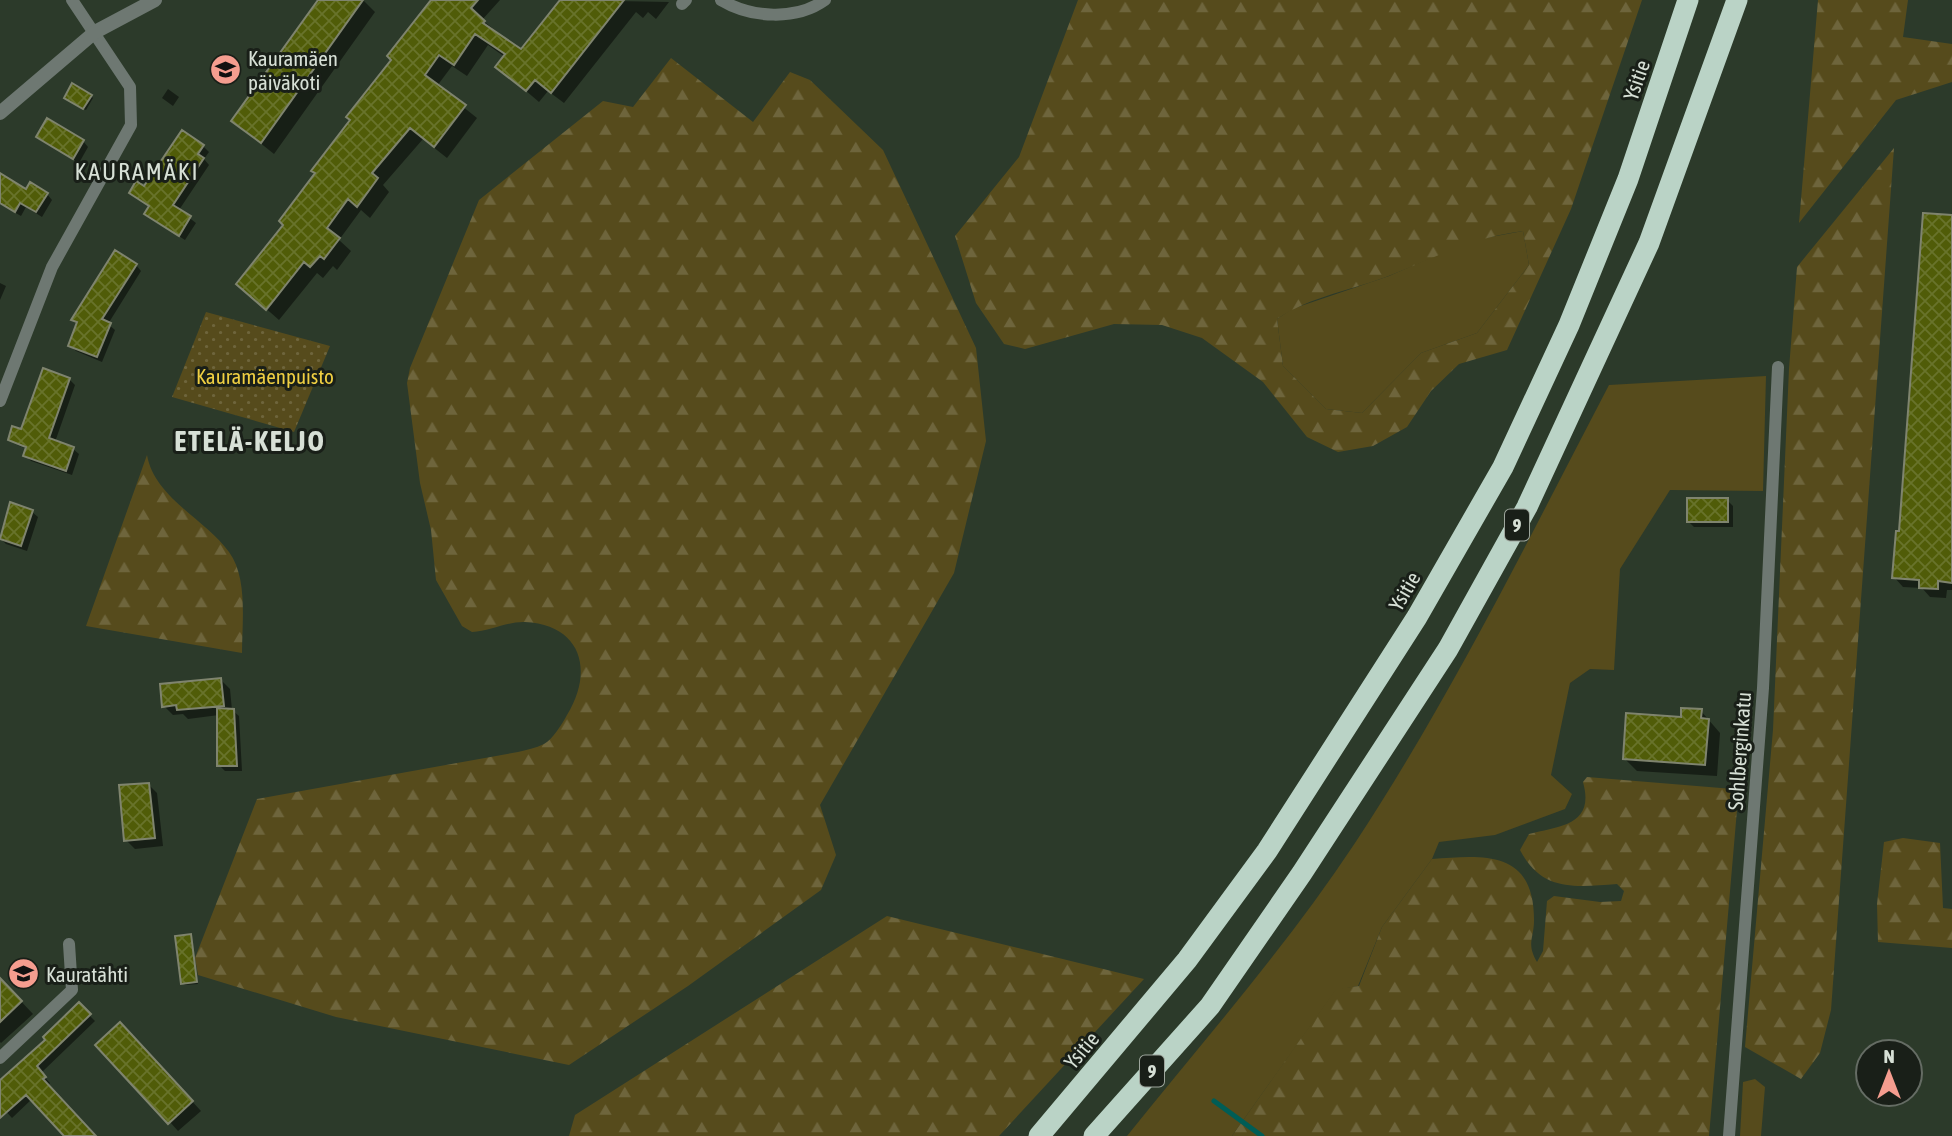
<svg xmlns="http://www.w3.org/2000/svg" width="1952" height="1136" font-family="'Asap Condensed',sans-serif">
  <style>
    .green { fill: #564b1c }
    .forest { fill: url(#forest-firs); fill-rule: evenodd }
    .park { fill: url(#park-dots) }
    .shadow { fill: #0007 }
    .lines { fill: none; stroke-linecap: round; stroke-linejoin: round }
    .stream { stroke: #005d56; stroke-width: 5 }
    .building { fill: url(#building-cross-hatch); stroke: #7f846e; stroke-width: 2 }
    .minor { stroke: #6e7872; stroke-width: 12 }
    .tertiary { stroke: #6e7872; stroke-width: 14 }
    .motorway { stroke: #bad3c6; stroke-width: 21 }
    .labels { text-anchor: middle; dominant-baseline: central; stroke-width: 6; stroke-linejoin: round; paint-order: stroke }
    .shield { fill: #191f18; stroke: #9ea69d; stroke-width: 2 }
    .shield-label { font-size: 19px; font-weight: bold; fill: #d7e0d6 }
    .poi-label { font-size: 21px; fill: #d7e0d6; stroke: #191f18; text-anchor: start }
    .street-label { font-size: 21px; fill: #d7e0d6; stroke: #191f18 }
    .park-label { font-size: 21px; fill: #efcf42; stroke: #191f18 }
    .quarter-label { font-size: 24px; letter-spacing: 2px; fill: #d7e0d6; stroke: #191f18 }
    .district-label { font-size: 28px; font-weight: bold; letter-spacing: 2px; fill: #d7e0d6; stroke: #191f18 }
  </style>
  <defs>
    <pattern id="forest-firs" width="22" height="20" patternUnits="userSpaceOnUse" patternTransform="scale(1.75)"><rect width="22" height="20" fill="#564b1c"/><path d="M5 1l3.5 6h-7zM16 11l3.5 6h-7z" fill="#6e653c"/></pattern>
    <pattern id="park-dots" width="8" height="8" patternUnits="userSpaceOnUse" patternTransform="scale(1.75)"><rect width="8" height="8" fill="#564b1c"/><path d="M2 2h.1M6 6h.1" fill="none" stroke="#6e653c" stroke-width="1.8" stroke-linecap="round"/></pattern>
    <pattern id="building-cross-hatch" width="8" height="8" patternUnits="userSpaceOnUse" patternTransform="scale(1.75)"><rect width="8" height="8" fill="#505c08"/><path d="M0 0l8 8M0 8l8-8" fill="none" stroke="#68732b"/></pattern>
  </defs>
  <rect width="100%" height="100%" fill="#2c3a2a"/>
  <path class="green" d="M1523 231 1529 265 1477 333 1421 353 1362 413 1326 409 1283 366 1277 319 1292 309 1389 276 1469 241Z
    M1766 376 1763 491 1670 490 1620 569 1614 670 1590 669 1570 683 1551 775 1572 794 1565 809 1495 835 1439 842 1432 859 1382 927 1358 986 1336 990 1232 1136H1127C1204 1040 1287 946 1355 843 1451 697 1528 540 1609 385Z
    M1755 1079 1765 1087 1761 1136H1740L1743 1082Z"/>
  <path class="forest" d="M1078 0H1642L1571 209 1507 350 1459 364 1431 391 1407 427 1373 446 1338 452 1307 437 1263 382 1202 338 1162 325 1114 324 1025 349 1004 344 976 303 955 236 1019 157ZM1523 231 1529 265 1477 333 1421 353 1362 413 1326 409 1283 366 1277 319C1311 296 1353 290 1391 275 1439 256 1470 238 1523 231Z
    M1818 0H1908L1903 37 1952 44V82L1896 100 1799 223Z
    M671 58 753 122 790 72 810 80 883 150 976 348 986 441 954 573 820 805 836 855 821 890 688 986 569 1065 336 1017 198 975 195 958 257 799 518 752C526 750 536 748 544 744 553 739 562 724 567 715 594 671 582 625 525 622 509 621 490 631 472 632L462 626 436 580 431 530 420 483 407 383 410 368 479 200 603 101 633 107Z
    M1894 148 1831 1010 1820 1053 1801 1079 1745 1047 1773 730 1789 369 1797 267Z
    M147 455C154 497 206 520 229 552 248 578 242 622 242 653L86 626Z
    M1587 777 1733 789 1738 798 1709 1136H1232L1336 989 1359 986 1382 927 1432 859C1485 855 1534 850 1534 920 1534 939 1526 943 1537 962L1543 951 1547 901 1554 896 1600 902 1621 901 1624 891 1617 884C1575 887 1542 892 1520 850L1529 834C1561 826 1595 825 1583 782Z
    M1903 838 1940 843 1943 908 1952 909V948L1878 942 1877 904 1884 842Z
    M887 916 1144 979 999 1136H569L575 1115Z"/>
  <path class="park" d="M206 312 330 346 294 432 172 397Z"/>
  <path class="shadow" d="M320 0H363L375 12 274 154 233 121Z
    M433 0H500L482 20 522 51 562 0 669 2 656 19 648 12 643 18 636 12 564 103 548 91 539 102 497 66 505 57 488 45 467 76 452 66 437 86 477 118 447 158 423 139 383 185 389 192 370 218 361 210 339 240 351 251 337 270 333 266 323 278 317 273 279 320 238 284 285 226Z
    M168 89 179 97 173 106 162 98Z
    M91 96 93 98 86 110 68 100Z
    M38 137 83 141 88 147 79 163Z
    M203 146 209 152 204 159 209 165 179 210 196 223 185 240 152 219 147 214 151 207 131 193 145 189Z
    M0 175 27 191 47 194 52 200 42 217 26 207 21 216 0 204Z
    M1952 217V590H1947L1946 598 1930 597 1922 588 1903 587 1894 577Z
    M136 265 141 271 108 324 115 330 102 362 76 351 70 345 78 324 74 319Z
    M0 283 6 286 0 300Z
    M69 379 75 385 55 442 73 449 79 454 72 475 31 461 25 455 27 449 14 444 34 451 10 440 22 431Z
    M1727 500 1733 506V527H1694L1688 521Z
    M11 505 32 512 38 517 27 551 6 544 0 538Z
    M221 680 230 689 232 710 239 716 242 771H225L219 765V715L188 719 183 714 173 715 164 706Z
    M1701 711 1720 733 1717 776 1637 771 1625 759 1682 719Z
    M148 784 157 793 163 846 135 849 126 840Z
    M190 936 198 984 185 985 182 983Z
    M0 979 33 1014 1 1043 0 1042Z
    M79 1005 95 1021 41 1073 50 1083 48 1086 94 1136H66L32 1099 12 1118 0 1105V1083L48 1040Z
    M129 1033 201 1111 178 1131 170 1122Z"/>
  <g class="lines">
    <path class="stream" d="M1214 1101 1262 1136"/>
  </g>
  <path class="building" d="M318 0H363L261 143 231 121Z
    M431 0H478L471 8 485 21 483 23 521 49 560 0H624L551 93 535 80 526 91 495 67 505 54 475 34 454 65 439 55 425 75 466 105 434 147 410 128 372 173 378 178 357 207 348 199 327 228 340 238 324 259 320 256 310 267 304 262 266 310 236 284 283 225 279 221 315 173 311 171 350 120 346 117 391 60 387 56Z
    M72 83 92 95 83 109 64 98Z
    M47 118 84 140 73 159 36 137Z
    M182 130 204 145 198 154 204 158 173 205 191 216 179 236 144 214 149 206 129 193 136 181 144 186Z
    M0 173 26 189 30 182 48 193 36 212 20 203 15 212 0 203Z
    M1923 213 1952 215V583L1938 581V589L1919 588V580L1892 578 1896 531H1899Z
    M115 250 137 264 102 319 111 323 97 357 68 346 77 322 71 320Z
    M43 368 70 378 49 438 74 447 66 471 23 456 26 447 8 440 12 426 21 429Z
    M1687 498H1728V522H1687Z
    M10 502 33 510 21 546 0 539Z
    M221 678 224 706 177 710 176 705 162 707 160 684Z
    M217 708 234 709 237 766H217Z
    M1681 708 1702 709 1701 718 1709 719 1705 765 1623 759 1626 713 1681 717Z
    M149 783 155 838 124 841 119 785Z
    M191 934 197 982 181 984 175 936Z
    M0 978 22 1001 0 1022Z
    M79 1002 91 1014 37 1066 46 1077 43 1079 96 1136H64L26 1095 0 1118V1080L45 1040 43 1037Z
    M120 1022 193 1101 168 1124 95 1045Z"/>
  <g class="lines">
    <path class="minor" d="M721 0C751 18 796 21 825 0
      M682 4 686 0
      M0 401 52 267 131 125 130 87 72 0
      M0 1058 72 990 69 944
      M1729 1136 1763 688 1778 367"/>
    <path class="tertiary" d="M0 113 95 32 155 0"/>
    <path class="motorway" d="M1039 1136 1187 960 1267 851 1417 617 1503 467 1569 325 1628 179 1688 0
      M1094 1136 1210 1006 1302 873 1448 649 1527 507 1649 243 1737 0"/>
  </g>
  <defs>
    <symbol id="school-disc" viewBox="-11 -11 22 22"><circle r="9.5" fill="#f59d8f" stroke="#191f18"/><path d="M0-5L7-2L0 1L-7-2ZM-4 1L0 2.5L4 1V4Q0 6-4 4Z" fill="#111"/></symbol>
  </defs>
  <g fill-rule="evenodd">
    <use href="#school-disc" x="208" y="52" width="35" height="35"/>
    <use href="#school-disc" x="6" y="956" width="35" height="35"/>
  </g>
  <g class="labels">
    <g class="shield">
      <rect x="1505" y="509.5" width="24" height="31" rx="5"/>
      <rect x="1140" y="1055.5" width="24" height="31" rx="5"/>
    </g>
    <g class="shield-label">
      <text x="1517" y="525">9</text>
      <text x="1152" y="1071">9</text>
    </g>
    <g class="poi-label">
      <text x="248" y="58">Kauramäen<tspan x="248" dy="24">päiväkoti</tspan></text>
      <text x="46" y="974">Kauratähti</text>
    </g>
    <g class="street-label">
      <text transform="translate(1636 80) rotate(-71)">Ysitie</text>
      <text transform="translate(1404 591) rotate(-60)">Ysitie</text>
      <text transform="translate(1739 751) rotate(-86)">Sohlberginkatu</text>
      <text transform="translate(1081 1050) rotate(-50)">Ysitie</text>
    </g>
    <g class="park-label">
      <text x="265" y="376">Kauramäenpuisto</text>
    </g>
    <g class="quarter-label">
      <text x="137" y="171">KAURAMÄKI</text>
    </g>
    <g class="district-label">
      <text x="250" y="441">ETELÄ-KELJO</text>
    </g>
  </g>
  <g transform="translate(1889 1073)"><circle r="33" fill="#191f18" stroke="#656c64" stroke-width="2"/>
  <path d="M0-5L12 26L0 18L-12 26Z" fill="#f59d8f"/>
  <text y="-10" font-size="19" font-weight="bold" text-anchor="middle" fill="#d7e0d6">N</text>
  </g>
</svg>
